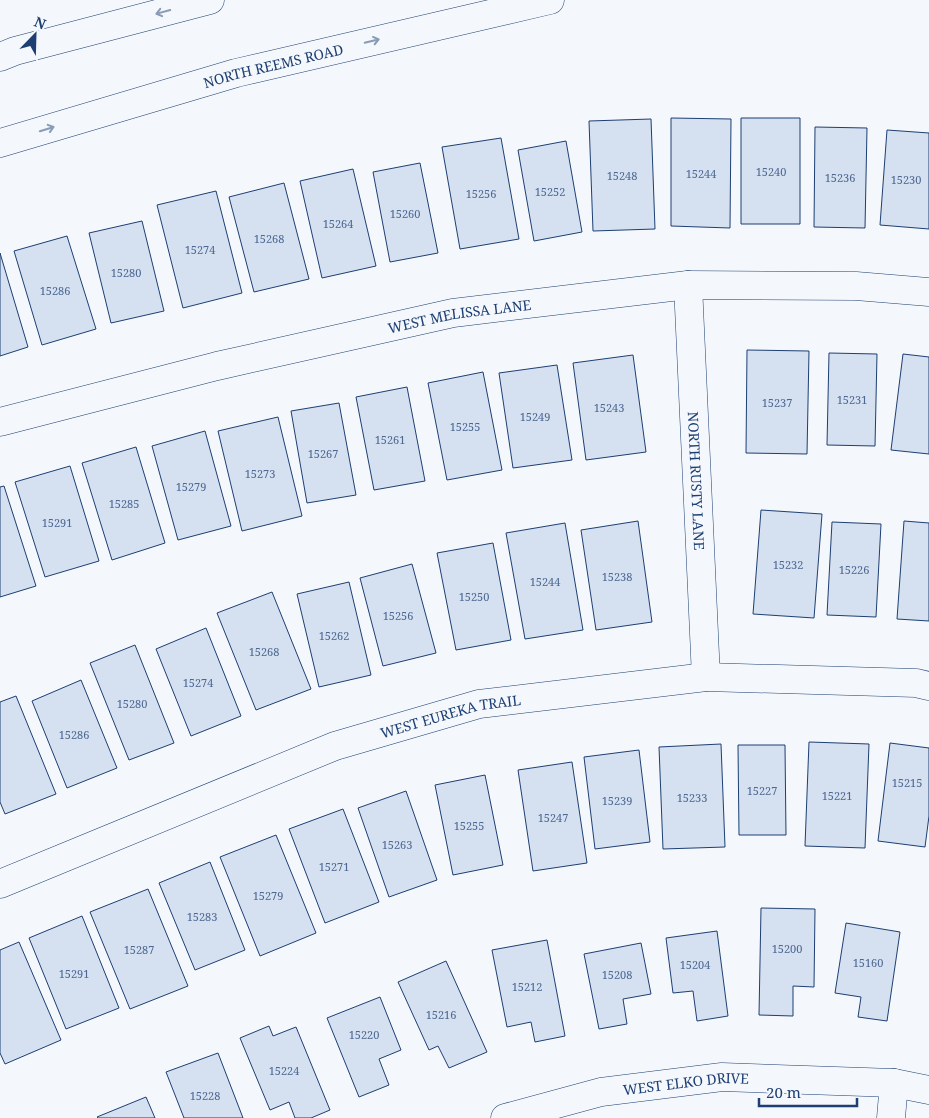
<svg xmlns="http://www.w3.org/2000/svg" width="929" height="1118" font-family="'Noto Serif',serif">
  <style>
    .building { fill: #d5e0f0; stroke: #1d3f73 }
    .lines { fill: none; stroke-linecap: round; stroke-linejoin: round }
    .minor-casing { stroke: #1d3f73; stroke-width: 29 }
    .secondary-casing { stroke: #1d3f73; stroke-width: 29 }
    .minor { stroke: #f4f7fb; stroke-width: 28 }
    .secondary { stroke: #f4f7fb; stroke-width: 28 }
    .oneway { stroke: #889bb7 }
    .labels { text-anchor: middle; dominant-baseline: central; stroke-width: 4; stroke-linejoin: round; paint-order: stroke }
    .number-label { font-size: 11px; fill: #4b6792 }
    .street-label { font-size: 14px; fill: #1d3f73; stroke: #f4f7fb }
  </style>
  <rect width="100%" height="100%" fill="#f4f7fb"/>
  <path class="building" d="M671 118 731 119 730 228 671 226Z
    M741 118H800V224H741Z
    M651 119 655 229 593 231 589 121Z
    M815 127 867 128 865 228 814 227Z
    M887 130 929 133V229L880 225Z
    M501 138 519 239 460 249 442 147Z
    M566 141 582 232 534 241 518 150Z
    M420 163 438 253 390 262 373 172Z
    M353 169 376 266 322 278 300 181Z
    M284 183 309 279 254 292 229 197Z
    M216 191 242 293 183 308 157 205Z
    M142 221 164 311 111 323 89 233Z
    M67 236 96 329 42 345 14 251Z
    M0 253 28 347 0 356Z
    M747 350 809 351 807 454 746 453Z
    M829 353 877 354 875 446 827 445Z
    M903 354 929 357V454L891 450Z
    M633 355 646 452 586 460 573 363Z
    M557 365 572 460 513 468 499 373Z
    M483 372 502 470 447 480 428 383Z
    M407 387 425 481 374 490 356 397Z
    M339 403 356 495 307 503 291 411Z
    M278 417 302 516 242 531 218 431Z
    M205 431 231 526 178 540 152 446Z
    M136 447 165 543 112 560 82 463Z
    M70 466 99 561 45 577 15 482Z
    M4 486 36 586 0 597V487Z
    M761 510 822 514 814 618 753 614Z
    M638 521 652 622 596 630 581 530Z
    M904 521 929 523V621L897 619Z
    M832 522 881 524 876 617 827 615Z
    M565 523 583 630 525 639 506 533Z
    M493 543 511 640 456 650 437 553Z
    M412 564 436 653 383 666 360 578Z
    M349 582 371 675 319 687 297 594Z
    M272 592 311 689 256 710 217 613Z
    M206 628 241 716 191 736 156 649Z
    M135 645 174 743 129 760 90 663Z
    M81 680 117 768 67 788 32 701Z
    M16 696 56 794 5 814 0 802V702Z
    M809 742 869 744 865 848 805 846Z
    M890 743 929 748V816L925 847 878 841Z
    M721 744 725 847 663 849 659 747Z
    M738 745H785L786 835H739Z
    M639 750 650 842 595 849 584 757Z
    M572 762 587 863 533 871 518 770Z
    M485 775 503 865 453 875 435 785Z
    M406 791 437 880 389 897 358 808Z
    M343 809 379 902 325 923 289 829Z
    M276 835 316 933 260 956 220 857Z
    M210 862 245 950 195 970 159 883Z
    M148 889 188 986 130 1009 90 912Z
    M761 908 815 909 814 987 793 986V1016L759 1015Z
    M82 916 119 1008 66 1029 29 938Z
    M846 923 900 932 887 1021 858 1017 861 997 835 993Z
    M717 931 728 1016 697 1021 693 991 673 993 666 938Z
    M547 940 565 1036 535 1042 531 1022 507 1027 492 950Z
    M19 942 61 1040 5 1064 0 1053V950Z
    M641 943 651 994 623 999 627 1024 599 1029 584 954Z
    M446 961 487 1052 449 1068 438 1046 429 1050 398 982Z
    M380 997 401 1050 379 1059 389 1085 359 1097 327 1018Z
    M269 1026 273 1036 296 1027 330 1110 311 1118H295L289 1102 270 1110 240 1038Z
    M218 1053 243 1118H184L166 1072Z
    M146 1097 155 1118H98L97 1117Z"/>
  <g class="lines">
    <defs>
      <g id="minor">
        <path id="s1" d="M688 285 706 677"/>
        <path id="s2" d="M0 422 217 366 453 313 688 285 856 286 929 292"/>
        <path id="s3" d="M0 884 335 746 479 704 706 677 916 683 929 686"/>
        <path id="s4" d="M505 1118 601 1092 722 1077 894 1083 929 1090"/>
        <path d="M891 1118 894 1083"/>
      </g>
      <g id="secondary">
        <path d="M0 57 15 51 210 0"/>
        <path id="s5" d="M0 143 236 73 550 0"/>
      </g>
    </defs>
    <use href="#minor" class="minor-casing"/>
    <use href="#secondary" class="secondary-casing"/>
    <use href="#minor" class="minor"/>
    <use href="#secondary" class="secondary"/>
  </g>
  <defs><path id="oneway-shaft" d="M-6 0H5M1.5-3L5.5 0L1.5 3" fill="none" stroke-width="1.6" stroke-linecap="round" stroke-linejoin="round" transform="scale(1.25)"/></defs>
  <g class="oneway">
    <use href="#oneway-shaft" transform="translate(163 12) rotate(165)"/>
    <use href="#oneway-shaft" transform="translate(372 41) rotate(-13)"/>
    <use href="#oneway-shaft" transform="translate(47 129) rotate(-17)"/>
  </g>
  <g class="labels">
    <g class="number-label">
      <text x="771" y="171">15240</text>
      <text x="701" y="173">15244</text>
      <text x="622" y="175">15248</text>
      <text x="840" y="177">15236</text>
      <text x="906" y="179">15230</text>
      <text x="550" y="191">15252</text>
      <text x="481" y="193">15256</text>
      <text x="405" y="213">15260</text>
      <text x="338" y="223">15264</text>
      <text x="269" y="238">15268</text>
      <text x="200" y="249">15274</text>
      <text x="126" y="272">15280</text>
      <text x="55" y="290">15286</text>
      <text x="852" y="399">15231</text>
      <text x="777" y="402">15237</text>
      <text x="609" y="407">15243</text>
      <text x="535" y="416">15249</text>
      <text x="465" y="426">15255</text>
      <text x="390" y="439">15261</text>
      <text x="323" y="453">15267</text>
      <text x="260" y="473">15273</text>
      <text x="191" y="486">15279</text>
      <text x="124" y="503">15285</text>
      <text x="57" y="522">15291</text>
      <text x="788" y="564">15232</text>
      <text x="854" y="569">15226</text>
      <text x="617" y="576">15238</text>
      <text x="545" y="581">15244</text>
      <text x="474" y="596">15250</text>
      <text x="398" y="615">15256</text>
      <text x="334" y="635">15262</text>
      <text x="264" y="651">15268</text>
      <text x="198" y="682">15274</text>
      <text x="132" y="703">15280</text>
      <text x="74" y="734">15286</text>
      <text x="907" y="782">15215</text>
      <text x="762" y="790">15227</text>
      <text x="837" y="795">15221</text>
      <text x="692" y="797">15233</text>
      <text x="617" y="800">15239</text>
      <text x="553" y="817">15247</text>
      <text x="469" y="825">15255</text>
      <text x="397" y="844">15263</text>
      <text x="334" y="866">15271</text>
      <text x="268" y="895">15279</text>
      <text x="202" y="916">15283</text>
      <text x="787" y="948">15200</text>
      <text x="139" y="949">15287</text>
      <text x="868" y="962">15160</text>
      <text x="695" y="964">15204</text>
      <text x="74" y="973">15291</text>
      <text x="617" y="974">15208</text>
      <text x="527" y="986">15212</text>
      <text x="441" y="1014">15216</text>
      <text x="364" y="1034">15220</text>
      <text x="284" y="1070">15224</text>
      <text x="205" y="1095">15228</text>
    </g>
    <g class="street-label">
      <text stroke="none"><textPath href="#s5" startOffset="284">NORTH REEMS ROAD</textPath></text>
      <text stroke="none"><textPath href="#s2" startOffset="472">WEST MELISSA LANE</textPath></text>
      <text stroke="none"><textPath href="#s1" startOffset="196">NORTH RUSTY LANE</textPath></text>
      <text stroke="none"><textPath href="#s3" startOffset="482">WEST EUREKA TRAIL</textPath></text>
      <text stroke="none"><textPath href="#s4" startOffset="185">WEST ELKO DRIVE</textPath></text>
    </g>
  </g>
  <g transform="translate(35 35) rotate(23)" stroke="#f4f7fb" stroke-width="4" paint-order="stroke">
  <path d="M0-4L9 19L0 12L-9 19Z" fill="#1d3f73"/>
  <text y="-8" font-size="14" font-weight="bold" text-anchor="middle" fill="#1d3f73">N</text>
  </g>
  <path d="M759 1098v8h98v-8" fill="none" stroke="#1d3f73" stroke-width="2.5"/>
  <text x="766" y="1098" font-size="15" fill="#1d3f73" stroke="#f4f7fb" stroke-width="4" paint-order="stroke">20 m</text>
</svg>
